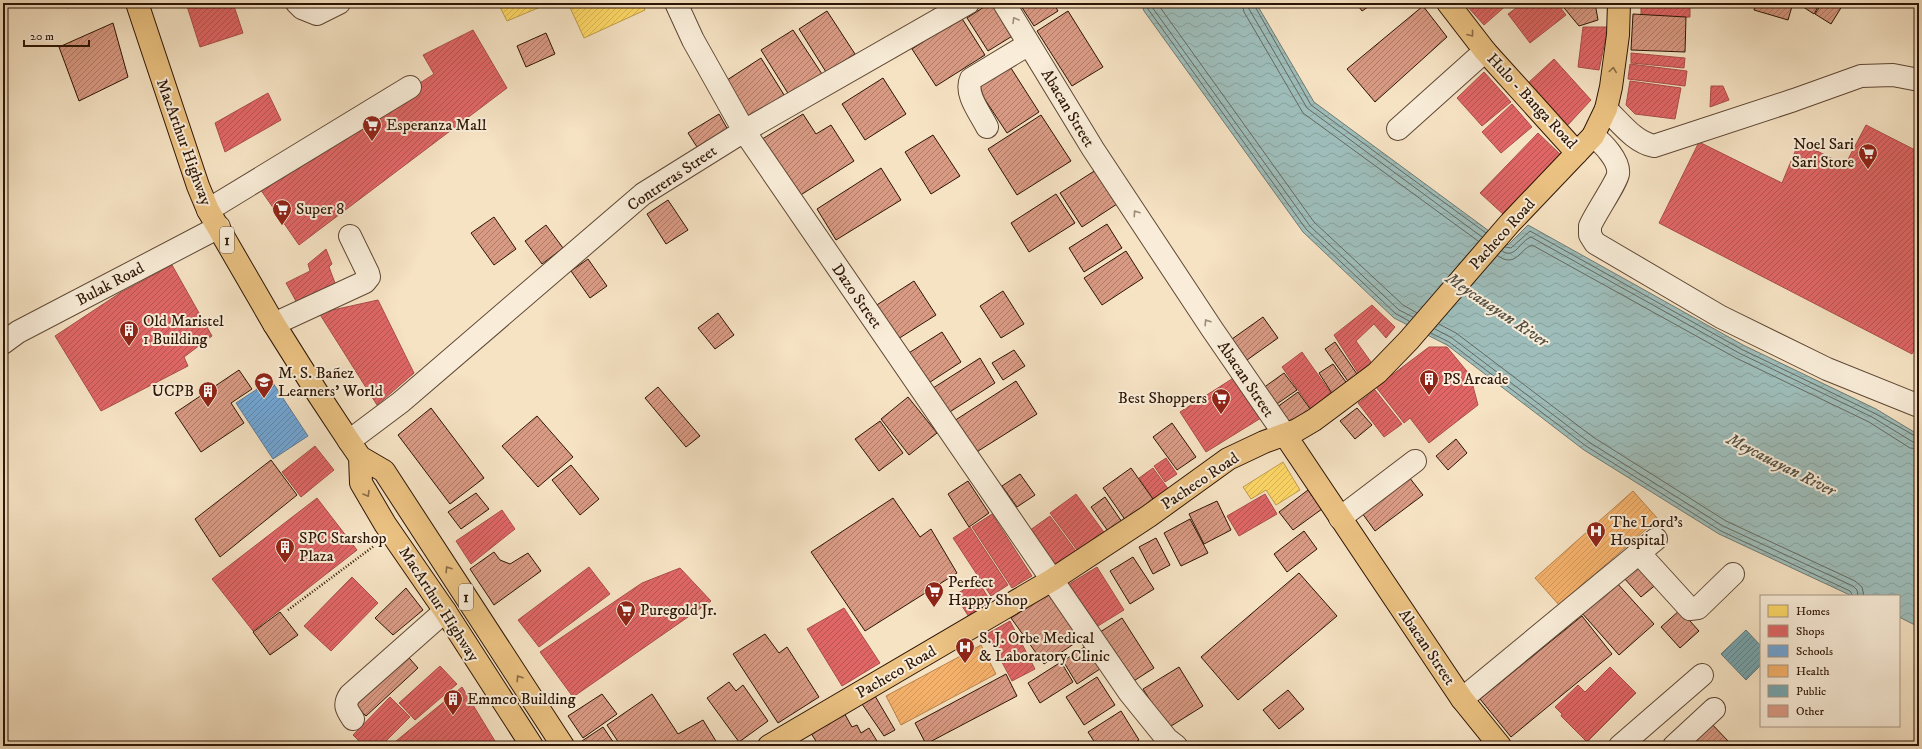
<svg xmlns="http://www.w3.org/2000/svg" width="1922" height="749" font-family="'IM FELL DW Pica',serif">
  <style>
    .water { fill: url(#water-waves); stroke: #717a72 }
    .homes { fill: url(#homes-hatch); stroke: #c09e49 }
    .shops { fill: url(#shops-hatch); stroke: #aa4e49 }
    .schools { fill: url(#schools-hatch); stroke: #5b7c9c }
    .health { fill: url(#health-hatch); stroke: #ba834c }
    .public { fill: url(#public-hatch); stroke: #607a7c }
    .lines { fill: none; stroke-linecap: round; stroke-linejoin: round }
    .shore { stroke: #666960; stroke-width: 1 }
    .building { fill: url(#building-hatch); stroke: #2d1505 }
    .minor-casing { stroke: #5f4835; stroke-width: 24 }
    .major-casing { stroke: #2d1505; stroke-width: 24 }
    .highway-casing { stroke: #2d1505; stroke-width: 24 }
    .path { stroke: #2d1505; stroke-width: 2.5; stroke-dasharray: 1 2; stroke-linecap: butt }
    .minor { stroke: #f9edd9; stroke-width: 22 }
    .major { stroke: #ebc282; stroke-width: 22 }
    .highway { stroke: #ebc282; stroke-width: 22 }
    .oneway { stroke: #9d8c7a }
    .oneway2 { stroke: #8c6c44 }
    .labels { text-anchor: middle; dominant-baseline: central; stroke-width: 4; stroke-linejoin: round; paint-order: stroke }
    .shield { fill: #f9edd9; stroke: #6a5645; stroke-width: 1 }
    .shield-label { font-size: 15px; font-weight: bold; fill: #2d1505 }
    .street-label { font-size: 16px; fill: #2d1505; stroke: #f9edd9 }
    .poi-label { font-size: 16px; fill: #2d1505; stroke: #f9edd9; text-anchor: start }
    .water-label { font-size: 17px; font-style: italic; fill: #555044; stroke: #f9edd9 }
  </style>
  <defs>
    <pattern id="water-waves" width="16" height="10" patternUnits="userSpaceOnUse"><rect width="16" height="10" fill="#9ebdba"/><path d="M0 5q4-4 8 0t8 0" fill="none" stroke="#88a29e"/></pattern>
    <pattern id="homes-hatch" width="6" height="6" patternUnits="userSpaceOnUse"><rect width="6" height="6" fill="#ffd966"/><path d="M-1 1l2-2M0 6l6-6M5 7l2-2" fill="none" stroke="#dbb957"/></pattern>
    <pattern id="shops-hatch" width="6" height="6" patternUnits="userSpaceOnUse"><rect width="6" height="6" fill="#e06666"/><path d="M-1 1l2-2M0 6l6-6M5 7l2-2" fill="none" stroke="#b65352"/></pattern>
    <pattern id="schools-hatch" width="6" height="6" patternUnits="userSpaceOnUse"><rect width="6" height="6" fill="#6fa8dc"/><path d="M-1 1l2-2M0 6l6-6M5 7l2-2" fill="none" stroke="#5c88b0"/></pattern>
    <pattern id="health-hatch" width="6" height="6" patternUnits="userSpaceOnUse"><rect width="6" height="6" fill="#f6b26b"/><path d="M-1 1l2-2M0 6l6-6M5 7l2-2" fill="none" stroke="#d3985b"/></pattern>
    <pattern id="public-hatch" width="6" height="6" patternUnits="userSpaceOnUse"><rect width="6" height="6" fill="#76a5af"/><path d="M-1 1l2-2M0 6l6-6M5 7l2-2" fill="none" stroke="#61858c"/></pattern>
    <pattern id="building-hatch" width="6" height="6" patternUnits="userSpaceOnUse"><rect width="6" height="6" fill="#d99a84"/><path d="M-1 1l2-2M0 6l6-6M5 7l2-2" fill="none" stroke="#b07c6a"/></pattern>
  </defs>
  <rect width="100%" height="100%" fill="#f6e3c4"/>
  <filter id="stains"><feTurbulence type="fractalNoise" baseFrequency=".005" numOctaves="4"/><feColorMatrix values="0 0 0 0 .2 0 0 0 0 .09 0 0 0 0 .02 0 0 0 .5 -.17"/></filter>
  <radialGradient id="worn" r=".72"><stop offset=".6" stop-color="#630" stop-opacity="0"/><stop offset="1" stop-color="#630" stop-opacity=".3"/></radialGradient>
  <path class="water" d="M1141 3H1256L1314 102 1508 245 1528 225 1743 345 1876 409 1919 435V627L1899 617V596H1852L1719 534 1584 450 1447 345 1394 318 1303 232 1144 11Z"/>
  <path class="homes" d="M498 3H550L507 21Z
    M568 3H642L645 10 584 38Z
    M1283 462 1300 490 1276 505 1266 490 1251 499 1243 487Z"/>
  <path class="shops" d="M186 3H233L243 33 200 47Z
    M1468 3H1509L1484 25 1466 5Z
    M1523 3H1557L1566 15 1530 43 1508 14Z
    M1641 3H1690V17L1641 19Z
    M1583 27H1608L1599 70 1578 67Z
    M473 30 507 88 299 245 258 186 434 74 423 55Z
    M1631 53 1685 58 1684 68 1631 63Z
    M1554 59 1591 100 1566 127 1528 83Z
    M1630 64 1687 71 1685 86 1628 79Z
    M1484 72 1511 102 1482 126 1457 98Z
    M1630 81 1681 88 1675 119 1635 114 1626 105Z
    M1711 86H1723L1729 100 1710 107Z
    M268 93 281 120 225 152 215 123Z
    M1512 104 1532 127 1501 153 1482 132Z
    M1866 125 1919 152V341L1912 354 1659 223 1699 142 1782 183 1799 142 1845 165Z
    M1538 133 1562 156 1504 215 1480 193Z
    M326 249 332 264 329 267 335 283 315 296 297 303 286 283 310 271 308 264Z
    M172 265 212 336 184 357 188 366 101 411 55 336 120 293Z
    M378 300 414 373 377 405 319 313Z
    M1372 305 1395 327 1386 338 1374 324 1356 341 1371 362 1358 373 1334 335Z
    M1429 347H1447L1470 375 1478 405 1429 443 1410 418 1404 423 1376 387Z
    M1302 352 1333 396 1312 410 1282 367Z
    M1235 377 1261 418 1206 452 1180 412Z
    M1375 390 1402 424 1384 437 1358 403Z
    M315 446 334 470 301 497 282 472Z
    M1166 458 1177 474 1165 482 1154 466Z
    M1153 468 1169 490 1154 500 1139 478Z
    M1076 494 1106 535 1080 554 1050 513Z
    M1265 494 1277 514 1239 536 1227 516Z
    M317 498 357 550 253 631 212 579Z
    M502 510 515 529 471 564 456 541Z
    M992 514 1032 576 1012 588 972 527Z
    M1050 516 1078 554 1055 570 1026 533Z
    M970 527 1008 585 991 596 953 538Z
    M589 567 610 594 539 647 518 620Z
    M1097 567 1124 610 1093 629 1066 586Z
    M680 568 711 601 573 697 540 652 642 583Z
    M352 577 378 603 331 651 304 626Z
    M978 581 991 602 969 617 955 595Z
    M844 608 880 663 842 686 807 629Z
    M1010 621 1035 669 1012 681 987 634Z
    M440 666 457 684 415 720 399 703Z
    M1610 667 1636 693 1587 742 1561 716 1562 714 1555 707 1578 685 1585 692Z
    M462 687 498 746H390Z
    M390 697 410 717 381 746H364L353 735Z"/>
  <path class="schools" d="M271 380 308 436 273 459 236 403Z"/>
  <path class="health" d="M1633 491 1658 519 1559 605 1535 578Z
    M981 645 996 674 901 725 886 696Z"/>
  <path class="public" d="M1746 630 1761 646V665L1746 680 1721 654Z"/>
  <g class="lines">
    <path class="shore" d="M1146 3 1148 9 1306 229 1396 314 1409 321
      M1151 3 1152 7 1310 226 1399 310 1413 317
      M1157 3 1314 222 1403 305 1417 313
      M1242 3 1244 12 1303 113 1478 241
      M1248 3 1249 9 1307 108 1482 237
      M1253 3 1311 105 1486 233
      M1505 247 1511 248 1530 231 1741 349 1874 413 1919 438
      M1502 251C1515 260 1520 241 1531 237L1739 353 1872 417 1913 442 1919 443
      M1498 256C1516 268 1519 250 1532 245L1736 358 1869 422 1910 448 1919 449
      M1439 324 1456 333 1593 437 1726 521 1855 581 1862 587 1864 596
      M1435 329 1452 338 1589 442 1723 526 1853 586 1857 590 1858 596
      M1431 333 1449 342 1586 446 1721 531 1850 591 1853 596"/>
  </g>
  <path class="building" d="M67 3H82L68 8Z
    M990 3H993L1014 35 988 51 967 18Z
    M1019 3H1053L1058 11 1034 26Z
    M1356 3H1374L1362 11Z
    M1560 3H1595L1598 20 1579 26Z
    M1756 3H1793L1788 20 1754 10Z
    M1797 3H1820L1814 14Z
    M1822 3H1844L1831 24 1815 14Z
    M1423 6 1447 37 1375 102 1347 69Z
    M827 11 855 54 826 72 799 29Z
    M1068 11 1103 67 1072 86 1037 31Z
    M1633 14 1686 17 1685 52 1631 50Z
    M961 17 985 55 936 86 912 49Z
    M113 23 128 77 79 101 59 47Z
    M793 30 822 74 789 95 761 50Z
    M546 33 555 54 526 67 517 46Z
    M761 58 786 98 749 122 724 82Z
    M1009 65 1039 112 1007 133 976 86Z
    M883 78 906 114 865 140 842 104Z
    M719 114 728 130 697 147 688 133Z
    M803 114 816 134 831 125 854 161 796 198 759 141Z
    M1041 115 1071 161 1017 195 988 149Z
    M933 135 960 176 931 194 905 152Z
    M881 168 901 200 836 240 817 209Z
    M1099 168 1120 202 1082 227 1060 193Z
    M1056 194 1075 223 1029 252 1011 223Z
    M668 200 688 230 666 244 647 214Z
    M494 217 516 249 494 265 471 233Z
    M1107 224 1122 248 1084 272 1069 248Z
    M546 225 563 248 542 264 525 241Z
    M1126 251 1143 278 1102 305 1084 278Z
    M588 259 607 286 590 298 571 271Z
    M914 281 936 315 890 344 869 310Z
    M1003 291 1024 324 1001 338 980 306Z
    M718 313 734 335 715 349 698 328Z
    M1263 317 1278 338 1240 365 1225 344Z
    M942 332 961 362 924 386 904 356Z
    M1335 342 1359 377 1350 384 1325 349Z
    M1014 350 1025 366 1003 380 992 363Z
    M980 358 995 383 945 415 930 390Z
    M1333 364 1348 385 1333 395 1319 373Z
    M239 370 252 389 231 403 244 423 201 452 175 413Z
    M1284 373 1297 390 1271 408 1259 391Z
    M1016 381 1037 414 975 453 954 421Z
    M658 387 700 436 686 447 645 398Z
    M1298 392 1311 410 1286 428 1273 410Z
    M908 397 937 433 909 455 881 419Z
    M431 408 484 478 450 504 398 435Z
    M1357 408 1372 425 1355 439 1340 421Z
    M537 416 573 457 538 487 502 446Z
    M880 421 903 453 879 471 855 439Z
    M1172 423 1196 457 1177 470 1153 437Z
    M1456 439 1467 453 1448 470 1436 456Z
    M271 460 297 495 220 557 195 519Z
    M571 465 599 499 580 515 552 480Z
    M1131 468 1155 502 1126 521 1103 488Z
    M1020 474 1035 495 1017 507 1002 486Z
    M1409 477 1423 495 1375 531 1362 513Z
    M968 481 989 513 969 527 948 494Z
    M1308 490 1322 509 1293 530 1279 512Z
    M476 493 489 509 461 529 448 512Z
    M1105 497 1124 525 1110 534 1091 507Z
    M893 498 920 537 931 529 957 573 865 631 811 552Z
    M1217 501 1231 530 1204 544 1189 514Z
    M1190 519 1208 553 1181 566 1164 533Z
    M1304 531 1317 549 1287 572 1274 554Z
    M1156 538 1170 565 1153 574 1139 547Z
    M494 552 500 560 510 564 528 553 541 571 494 605 470 569Z
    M1133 557 1154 589 1130 604 1110 571Z
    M1640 563 1658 583 1641 597 1624 578Z
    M1299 573 1337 616 1238 700 1201 657Z
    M1616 582 1654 624 1619 655 1581 612Z
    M406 588 423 610 393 635 375 618Z
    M1052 590 1084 637 1044 664 1011 618Z
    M1680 610 1699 631 1680 648 1661 627Z
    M280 612 298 635 270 655 253 632Z
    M1582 616 1612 654 1511 737 1480 699Z
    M1122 618 1154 668 1129 684 1097 634Z
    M765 634 779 653 787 647 819 697 778 723 733 654Z
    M1089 644 1103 667 1077 684 1063 661Z
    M403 651 418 668 366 716 352 703Z
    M1061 662 1073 682 1040 703 1028 683Z
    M1179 667 1203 706 1168 728 1143 689Z
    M1006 674 1017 696 926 744 915 723Z
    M1097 677 1115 705 1084 725 1066 697Z
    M729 682 736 691 743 685 768 721 739 742 707 698Z
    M1288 690 1304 709 1279 729 1263 710Z
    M602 694 617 714 583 738 568 716Z
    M652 694 678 734 703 720 719 746H621L607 725Z
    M875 696 895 730 884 736 862 704Z
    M843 711 852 727 857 725 861 733 869 728 880 746H819L809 730Z
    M1121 711 1139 740 1129 746H1097L1088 732Z
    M1708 720 1730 743 1728 746H1681Z
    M603 727 616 746H585L582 741Z"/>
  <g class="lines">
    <defs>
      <path id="minor" d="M297 3 302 8 317 14 339 3
        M676 3 693 40 744 131 1129 692 1167 739 1176 746
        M1004 3 1093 149 1212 329 1285 435
        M1606 109C1620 122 1634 142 1654 146L1794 100 1861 76 1893 75 1919 80
        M987 127C981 114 964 94 971 79L1029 44
        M1398 129 1485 51
        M1593 136C1603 143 1620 161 1618 174 1617 182 1595 214 1590 226V235L1595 243 1721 317 1827 369 1919 406
        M208 210 410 87
        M274 324 365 282 369 277 368 273 350 236
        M3 343 18 332 219 227
        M349 441 401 402 643 194 744 131 968 3
        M1340 518 1415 461
        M1639 553 1690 609 1698 608 1733 574
        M1462 699 1656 539
        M353 719C347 710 343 705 350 695L445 611
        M1620 746 1702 675
        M1674 746 1714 709"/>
      <path id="major" d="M1448 3 1485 51 1577 153
        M1285 435 1462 699 1500 746
        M769 746 1052 580 1149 516 1228 459 1264 442 1297 430 1314 420 1377 373 1409 340 1510 223 1593 136 1606 109 1611 87 1618 35 1619 3"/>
      <path id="highway" d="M137 3 198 186 208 210 274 324 318 394 349 441 360 457 384 471 563 746
        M360 457 361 483 385 524 445 611 532 746"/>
    </defs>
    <use href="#minor" class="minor-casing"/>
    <use href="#major" class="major-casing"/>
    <use href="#highway" class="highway-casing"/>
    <path class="path" d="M288 610 374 546"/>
    <use href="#minor" class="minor"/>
    <use href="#major" class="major"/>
    <use href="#highway" class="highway"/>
  </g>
  <defs><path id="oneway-chevron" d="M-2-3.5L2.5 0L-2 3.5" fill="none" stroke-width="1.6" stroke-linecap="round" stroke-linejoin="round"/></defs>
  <g class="oneway">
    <use href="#oneway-chevron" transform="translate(1015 20) rotate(-121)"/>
    <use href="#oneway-chevron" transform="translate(1136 213) rotate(-124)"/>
    <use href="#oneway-chevron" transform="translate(1207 322) rotate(-123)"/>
  </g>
  <g class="oneway2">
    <use href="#oneway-chevron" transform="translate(1471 34) rotate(52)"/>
    <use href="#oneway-chevron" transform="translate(1613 70) rotate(-82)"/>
    <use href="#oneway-chevron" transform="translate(367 494) rotate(59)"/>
    <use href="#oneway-chevron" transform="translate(448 569) rotate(-123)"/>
    <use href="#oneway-chevron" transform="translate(519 678) rotate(-123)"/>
  </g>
  <defs>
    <symbol id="supermarket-pin" viewBox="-11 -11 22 30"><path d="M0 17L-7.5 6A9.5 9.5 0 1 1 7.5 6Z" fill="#8f2418" stroke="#f9edd9"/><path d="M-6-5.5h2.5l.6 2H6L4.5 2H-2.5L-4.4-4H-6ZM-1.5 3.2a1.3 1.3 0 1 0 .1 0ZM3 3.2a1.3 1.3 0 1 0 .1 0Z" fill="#fff"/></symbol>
    <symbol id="building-pin" viewBox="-11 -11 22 30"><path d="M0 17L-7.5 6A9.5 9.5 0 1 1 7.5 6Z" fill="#8f2418" stroke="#f9edd9"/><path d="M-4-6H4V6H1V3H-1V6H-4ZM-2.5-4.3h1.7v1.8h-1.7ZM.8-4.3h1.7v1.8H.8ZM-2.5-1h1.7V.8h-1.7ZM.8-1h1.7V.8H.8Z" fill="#fff"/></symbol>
    <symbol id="school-pin" viewBox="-11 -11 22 30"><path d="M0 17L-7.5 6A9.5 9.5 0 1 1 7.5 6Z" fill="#8f2418" stroke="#f9edd9"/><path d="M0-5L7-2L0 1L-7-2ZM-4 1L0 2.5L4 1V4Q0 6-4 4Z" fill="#fff"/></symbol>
    <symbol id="hospital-pin" viewBox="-11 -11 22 30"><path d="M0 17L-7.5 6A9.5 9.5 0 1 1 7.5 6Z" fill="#8f2418" stroke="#f9edd9"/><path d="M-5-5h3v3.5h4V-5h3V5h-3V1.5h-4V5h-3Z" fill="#fff"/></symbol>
  </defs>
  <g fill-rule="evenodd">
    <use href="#supermarket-pin" x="361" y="114" width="22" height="30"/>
    <use href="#supermarket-pin" x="1857" y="142" width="22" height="30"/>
    <use href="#supermarket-pin" x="271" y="198" width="22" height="30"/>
    <use href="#building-pin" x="118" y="319" width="22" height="30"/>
    <use href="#building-pin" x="1418" y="368" width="22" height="30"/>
    <use href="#school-pin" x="253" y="371" width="22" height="30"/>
    <use href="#building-pin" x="197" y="380" width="22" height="30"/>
    <use href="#supermarket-pin" x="1210" y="387" width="22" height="30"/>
    <use href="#hospital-pin" x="1585" y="520" width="22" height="30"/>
    <use href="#building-pin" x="274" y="536" width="22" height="30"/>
    <use href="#supermarket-pin" x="923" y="580" width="22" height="30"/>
    <use href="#supermarket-pin" x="615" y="599" width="22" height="30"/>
    <use href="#hospital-pin" x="954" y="636" width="22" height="30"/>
    <use href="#building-pin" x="442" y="688" width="22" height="30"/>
  </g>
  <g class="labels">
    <g class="shield">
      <rect x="220" y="227" width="14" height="26" rx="3"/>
      <rect x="459" y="584" width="14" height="26" rx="3"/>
    </g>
    <g class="shield-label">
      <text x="227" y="240">1</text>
      <text x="466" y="597">1</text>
    </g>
    <g class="street-label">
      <text transform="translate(1532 101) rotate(47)">Hulo - Banga Road</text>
      <text transform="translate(1068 108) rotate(59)">Abacan Street</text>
      <text transform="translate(184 142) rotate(70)">MacArthur Highway</text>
      <text transform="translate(672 178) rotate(-34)">Contreras Street</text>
      <text transform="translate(1502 234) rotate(-48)">Pacheco Road</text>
      <text transform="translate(110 284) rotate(-28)">Bulak Road</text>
      <text transform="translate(857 296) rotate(55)">Dazo Street</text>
      <text transform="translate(1246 379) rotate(56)">Abacan Street</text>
      <text transform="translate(1200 481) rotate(-34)">Pacheco Road</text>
      <text transform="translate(439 604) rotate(57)">MacArthur Highway</text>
      <text transform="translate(1427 647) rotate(56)">Abacan Street</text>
      <text transform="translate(896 672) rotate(-30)">Pacheco Road</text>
    </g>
    <g class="poi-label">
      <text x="386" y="125">Esperanza Mall</text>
      <text x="1854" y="144" text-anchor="end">Noel Sari<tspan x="1854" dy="18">Sari Store</tspan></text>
      <text x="296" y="209">Super 8</text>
      <text x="143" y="321">Old Maristel<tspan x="143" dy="18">1 Building</tspan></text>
      <text x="278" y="373">M. S. Bañez<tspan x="278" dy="18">Learners' World</tspan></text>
      <text x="1443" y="379">PS Arcade</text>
      <text x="194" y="391" text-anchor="end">UCPB</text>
      <text x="1207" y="398" text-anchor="end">Best Shoppers</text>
      <text x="1610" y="522">The Lord's<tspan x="1610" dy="18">Hospital</tspan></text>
      <text x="299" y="538">SPC Starshop<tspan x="299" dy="18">Plaza</tspan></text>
      <text x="948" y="582">Perfect<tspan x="948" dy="18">Happy Shop</tspan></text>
      <text x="640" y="610">Puregold Jr.</text>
      <text x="979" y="638">S. J. Orbe Medical<tspan x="979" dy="18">&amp; Laboratory Clinic</tspan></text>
      <text x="467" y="699">Emmco Building</text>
    </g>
    <g class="water-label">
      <text transform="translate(1497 310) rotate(34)">Meycauayan River</text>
      <text transform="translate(1781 465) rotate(27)">Meycauayan River</text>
    </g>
  </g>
  <rect width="1922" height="749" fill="none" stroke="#f6e3c4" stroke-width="16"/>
  <rect x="4" y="4" width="1914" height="741" fill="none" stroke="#2d1505" stroke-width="2"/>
  <rect x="8" y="8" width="1906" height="733" fill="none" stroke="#2d1505"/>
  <rect x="1760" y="595" width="140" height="132" fill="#f9edd9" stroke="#a79784"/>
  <rect x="1768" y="605" width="20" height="12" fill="#ffd966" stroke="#a79784"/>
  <text x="1796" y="615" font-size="12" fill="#2d1505">Homes</text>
  <rect x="1768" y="625" width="20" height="12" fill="#e06666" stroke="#a79784"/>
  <text x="1796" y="635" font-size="12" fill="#2d1505">Shops</text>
  <rect x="1768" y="645" width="20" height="12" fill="#6fa8dc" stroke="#a79784"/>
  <text x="1796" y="655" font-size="12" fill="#2d1505">Schools</text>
  <rect x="1768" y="665" width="20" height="12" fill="#f6b26b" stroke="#a79784"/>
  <text x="1796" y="675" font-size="12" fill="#2d1505">Health</text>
  <rect x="1768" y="685" width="20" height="12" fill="#76a5af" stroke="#a79784"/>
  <text x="1796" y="695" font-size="12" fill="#2d1505">Public</text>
  <rect x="1768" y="705" width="20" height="12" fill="#d99a84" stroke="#a79784"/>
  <text x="1796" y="715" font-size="12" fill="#2d1505">Other</text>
  <path d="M24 40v6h65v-6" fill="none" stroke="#2d1505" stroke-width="2"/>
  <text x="30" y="40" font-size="12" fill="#2d1505" stroke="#f9edd9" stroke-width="3" paint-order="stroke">20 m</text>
  <rect width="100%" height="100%" filter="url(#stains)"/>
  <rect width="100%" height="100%" fill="url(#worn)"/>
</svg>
